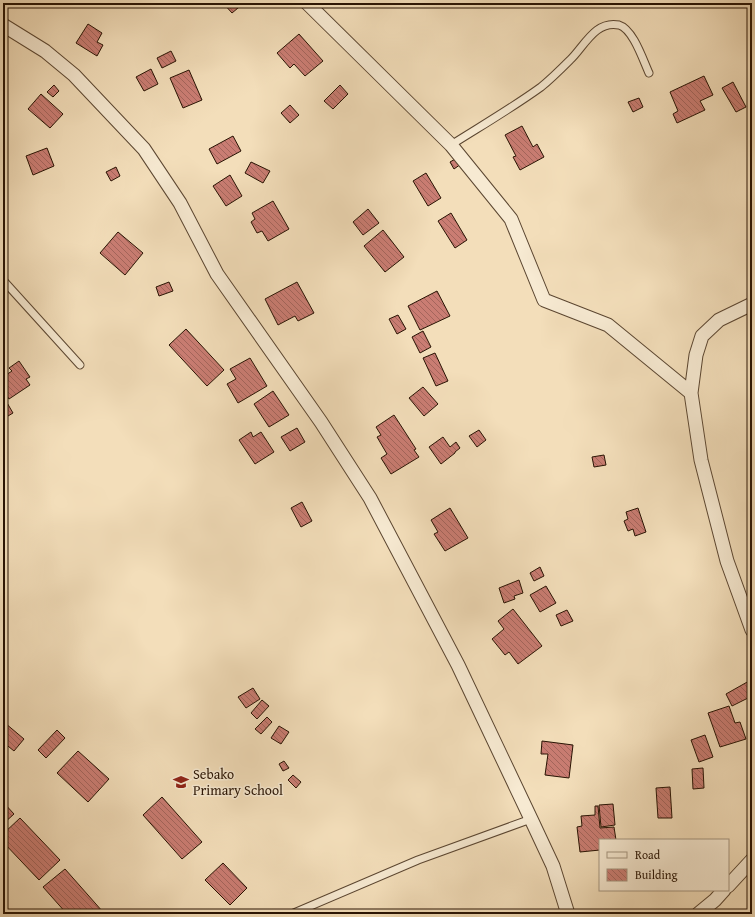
<svg xmlns="http://www.w3.org/2000/svg" width="755" height="917" font-family="'Gentium Book Plus',serif">
  <style>
    .building { fill: url(#building-back-hatch); stroke: #281303 }
    .lines { fill: none; stroke-linecap: round; stroke-linejoin: round }
    .lane-casing { stroke: #5b4631; stroke-width: 9 }
    .street-casing { stroke: #5b4631; stroke-width: 15 }
    .lane { stroke: #f7ead2; stroke-width: 7 }
    .street { stroke: #f7ead2; stroke-width: 13 }
    .labels { text-anchor: middle; dominant-baseline: central; stroke-width: 3; stroke-linejoin: round; paint-order: stroke }
    .poi-label { font-size: 14px; fill: #281303; stroke: #f7ead2; text-anchor: start }
  </style>
  <defs>
    <pattern id="building-back-hatch" width="6" height="6" patternUnits="userSpaceOnUse"><rect width="6" height="6" fill="#ca7d73"/><path d="M-1 5l2 2M0 0l6 6M5-1l2 2" fill="none" stroke="#a4655c"/></pattern>
  </defs>
  <rect width="100%" height="100%" fill="#f3deba"/>
  <filter id="stains"><feTurbulence type="fractalNoise" baseFrequency=".005" numOctaves="4"/><feColorMatrix values="0 0 0 0 .2 0 0 0 0 .09 0 0 0 0 .02 0 0 0 .5 -.17"/></filter>
  <radialGradient id="worn" r=".72"><stop offset=".6" stop-color="#630" stop-opacity="0"/><stop offset="1" stop-color="#630" stop-opacity=".3"/></radialGradient>
  <path class="building" d="M223 3H244L232 13Z
    M88 24 102 33 97 42 103 45 97 56 76 43Z
    M299 34 323 61 305 76 294 64 290 68 277 53Z
    M171 51 176 61 162 68 157 58Z
    M151 69 158 84 144 91 136 77Z
    M189 70 202 100 183 108 170 78Z
    M704 76 713 95 700 101 705 110 677 123 673 114 678 111 670 92Z
    M733 82 746 107 736 112 722 88Z
    M54 85 59 91 53 97 47 92Z
    M340 85 348 94 333 109 324 101Z
    M41 94 63 114 50 128 28 109Z
    M639 98 643 107 633 112 628 102Z
    M290 105 299 115 290 123 281 113Z
    M522 126 533 147 537 144 544 157 520 170 513 157 516 156 505 135Z
    M233 136 241 151 217 164 209 149Z
    M47 148 54 166 33 175 26 156Z
    M457 158 461 164 454 169 450 162Z
    M251 162 270 171 263 183 245 173Z
    M116 167 120 176 111 181 106 172Z
    M426 173 441 198 428 206 413 181Z
    M230 175 242 196 226 206 213 186Z
    M273 201 289 229 268 241 262 231 257 233 251 222 255 219 252 213Z
    M368 209 379 223 363 235 353 222Z
    M451 213 467 240 455 248 438 221Z
    M383 230 404 257 385 272 364 246Z
    M118 232 143 253 125 275 100 253Z
    M169 282 173 291 159 296 156 287Z
    M297 282 314 313 298 321 295 316 278 325 265 299Z
    M437 291 450 316 420 330 408 306Z
    M398 315 406 329 397 334 389 319Z
    M186 329 224 370 207 386 169 345Z
    M423 331 431 347 420 353 412 337Z
    M435 353 448 381 436 386 423 358Z
    M250 358 267 386 238 403 227 384 236 379 230 369Z
    M19 361 30 377 26 379 30 385 9 399 3 389V377L12 371 9 368Z
    M423 387 438 404 424 416 409 398Z
    M273 391 289 415 269 427 254 404Z
    M6 401 13 413 3 419V403Z
    M394 415 416 449 414 450 419 457 391 474 381 458 387 454 377 437 381 435 376 427Z
    M297 428 305 442 290 451 281 437Z
    M479 430 486 440 477 447 469 436Z
    M251 432 253 437 261 432 274 452 255 464 239 440Z
    M443 437 450 447 456 442 460 448 455 452V453L441 464 429 447Z
    M604 455 606 465 594 467 592 457Z
    M302 502 312 521 301 527 291 508Z
    M450 508 468 538 445 551 434 534 438 532 431 520Z
    M638 508 646 532 635 536 633 529 628 531 624 521 628 519 626 512Z
    M540 567 544 576 534 581 530 573Z
    M519 580 523 593 514 596 515 599 504 603 499 588Z
    M546 586 556 603 540 612 530 595Z
    M513 609 542 646 518 664 509 652 505 655 492 639 504 629 498 621Z
    M567 610 573 621 561 626 556 615Z
    M749 681 752 686V696L732 706 726 694Z
    M253 688 260 699 246 708 238 697Z
    M262 700 269 706 257 719 251 713Z
    M729 706 735 723 740 722 746 739 720 747 708 713Z
    M267 717 272 722 261 734 255 729Z
    M5 723 24 739 14 751 3 742V725Z
    M279 726 289 732 281 744 271 738Z
    M57 730 65 738 46 758 38 750Z
    M705 735 713 757 699 762 691 740Z
    M542 741 573 745 569 778 545 775 548 754H541Z
    M78 751 109 779 88 802 57 773Z
    M284 761 289 768 283 771 279 764Z
    M703 768 704 788 693 789 692 769Z
    M293 775 301 782 296 788 288 780Z
    M670 787 672 818H658L656 788Z
    M162 797 202 842 182 859 143 815Z
    M3 802 14 814 3 824Z
    M613 804 615 825 601 827 599 805Z
    M595 806H598L600 828 614 827 616 840H600V850L580 852 577 827 582 826 581 816 595 815Z
    M20 818 60 860 39 880 3 842V834Z
    M223 863 247 888 230 905 205 880Z
    M65 869 103 912 101 914H67L43 887Z"/>
  <g class="lines">
    <defs>
      <path id="lane" d="M451 145C481 126 512 108 541 87 551 79 561 69 570 60 584 47 595 20 619 25 633 29 643 60 649 73
        M3 280 80 365
        M294 913 418 860 531 819"/>
      <path id="street" d="M307 3 451 145 511 219 544 300 608 325 691 393
        M3 25 45 51 74 75 144 149 180 203 217 274 321 422 370 498 458 665 531 819 553 866 568 914
        M752 304 719 320 702 336 696 355 691 393 701 460 727 561 752 630
        M728 886 752 860
        M698 914 715 900 724 890"/>
    </defs>
    <use href="#lane" class="lane-casing"/>
    <use href="#street" class="street-casing"/>
    <use href="#lane" class="lane"/>
    <use href="#street" class="street"/>
  </g>
  <defs>
    <symbol id="school-bare" viewBox="-9 -9 18 18"><path d="M0-5L7-2L0 1L-7-2ZM-4 1L0 2.5L4 1V4Q0 6-4 4Z" fill="#8f2418" stroke="#f7ead2" stroke-width="2.5" paint-order="stroke"/></symbol>
  </defs>
  <g fill-rule="evenodd">
    <use href="#school-bare" x="170" y="771" width="22" height="22"/>
  </g>
  <g class="labels">
    <g class="poi-label">
      <text x="193" y="774">Sebako<tspan x="193" dy="16">Primary School</tspan></text>
    </g>
  </g>
  <rect width="755" height="917" fill="none" stroke="#f3deba" stroke-width="16"/>
  <rect x="4" y="4" width="747" height="909" fill="none" stroke="#281303" stroke-width="2"/>
  <rect x="8" y="8" width="739" height="901" fill="none" stroke="#281303"/>
  <rect x="599" y="839" width="130" height="52" fill="#f7ead2" stroke="#a4947f"/>
  <rect x="607" y="852" width="20" height="6" fill="#f7ead2" stroke="#a4947f"/>
  <text x="635" y="859" font-size="12" fill="#281303">Road</text>
  <rect x="607" y="869" width="20" height="12" fill="url(#building-back-hatch)" stroke="#a4947f"/>
  <text x="635" y="879" font-size="12" fill="#281303">Building</text>
  <rect width="100%" height="100%" filter="url(#stains)"/>
  <rect width="100%" height="100%" fill="url(#worn)"/>
</svg>
